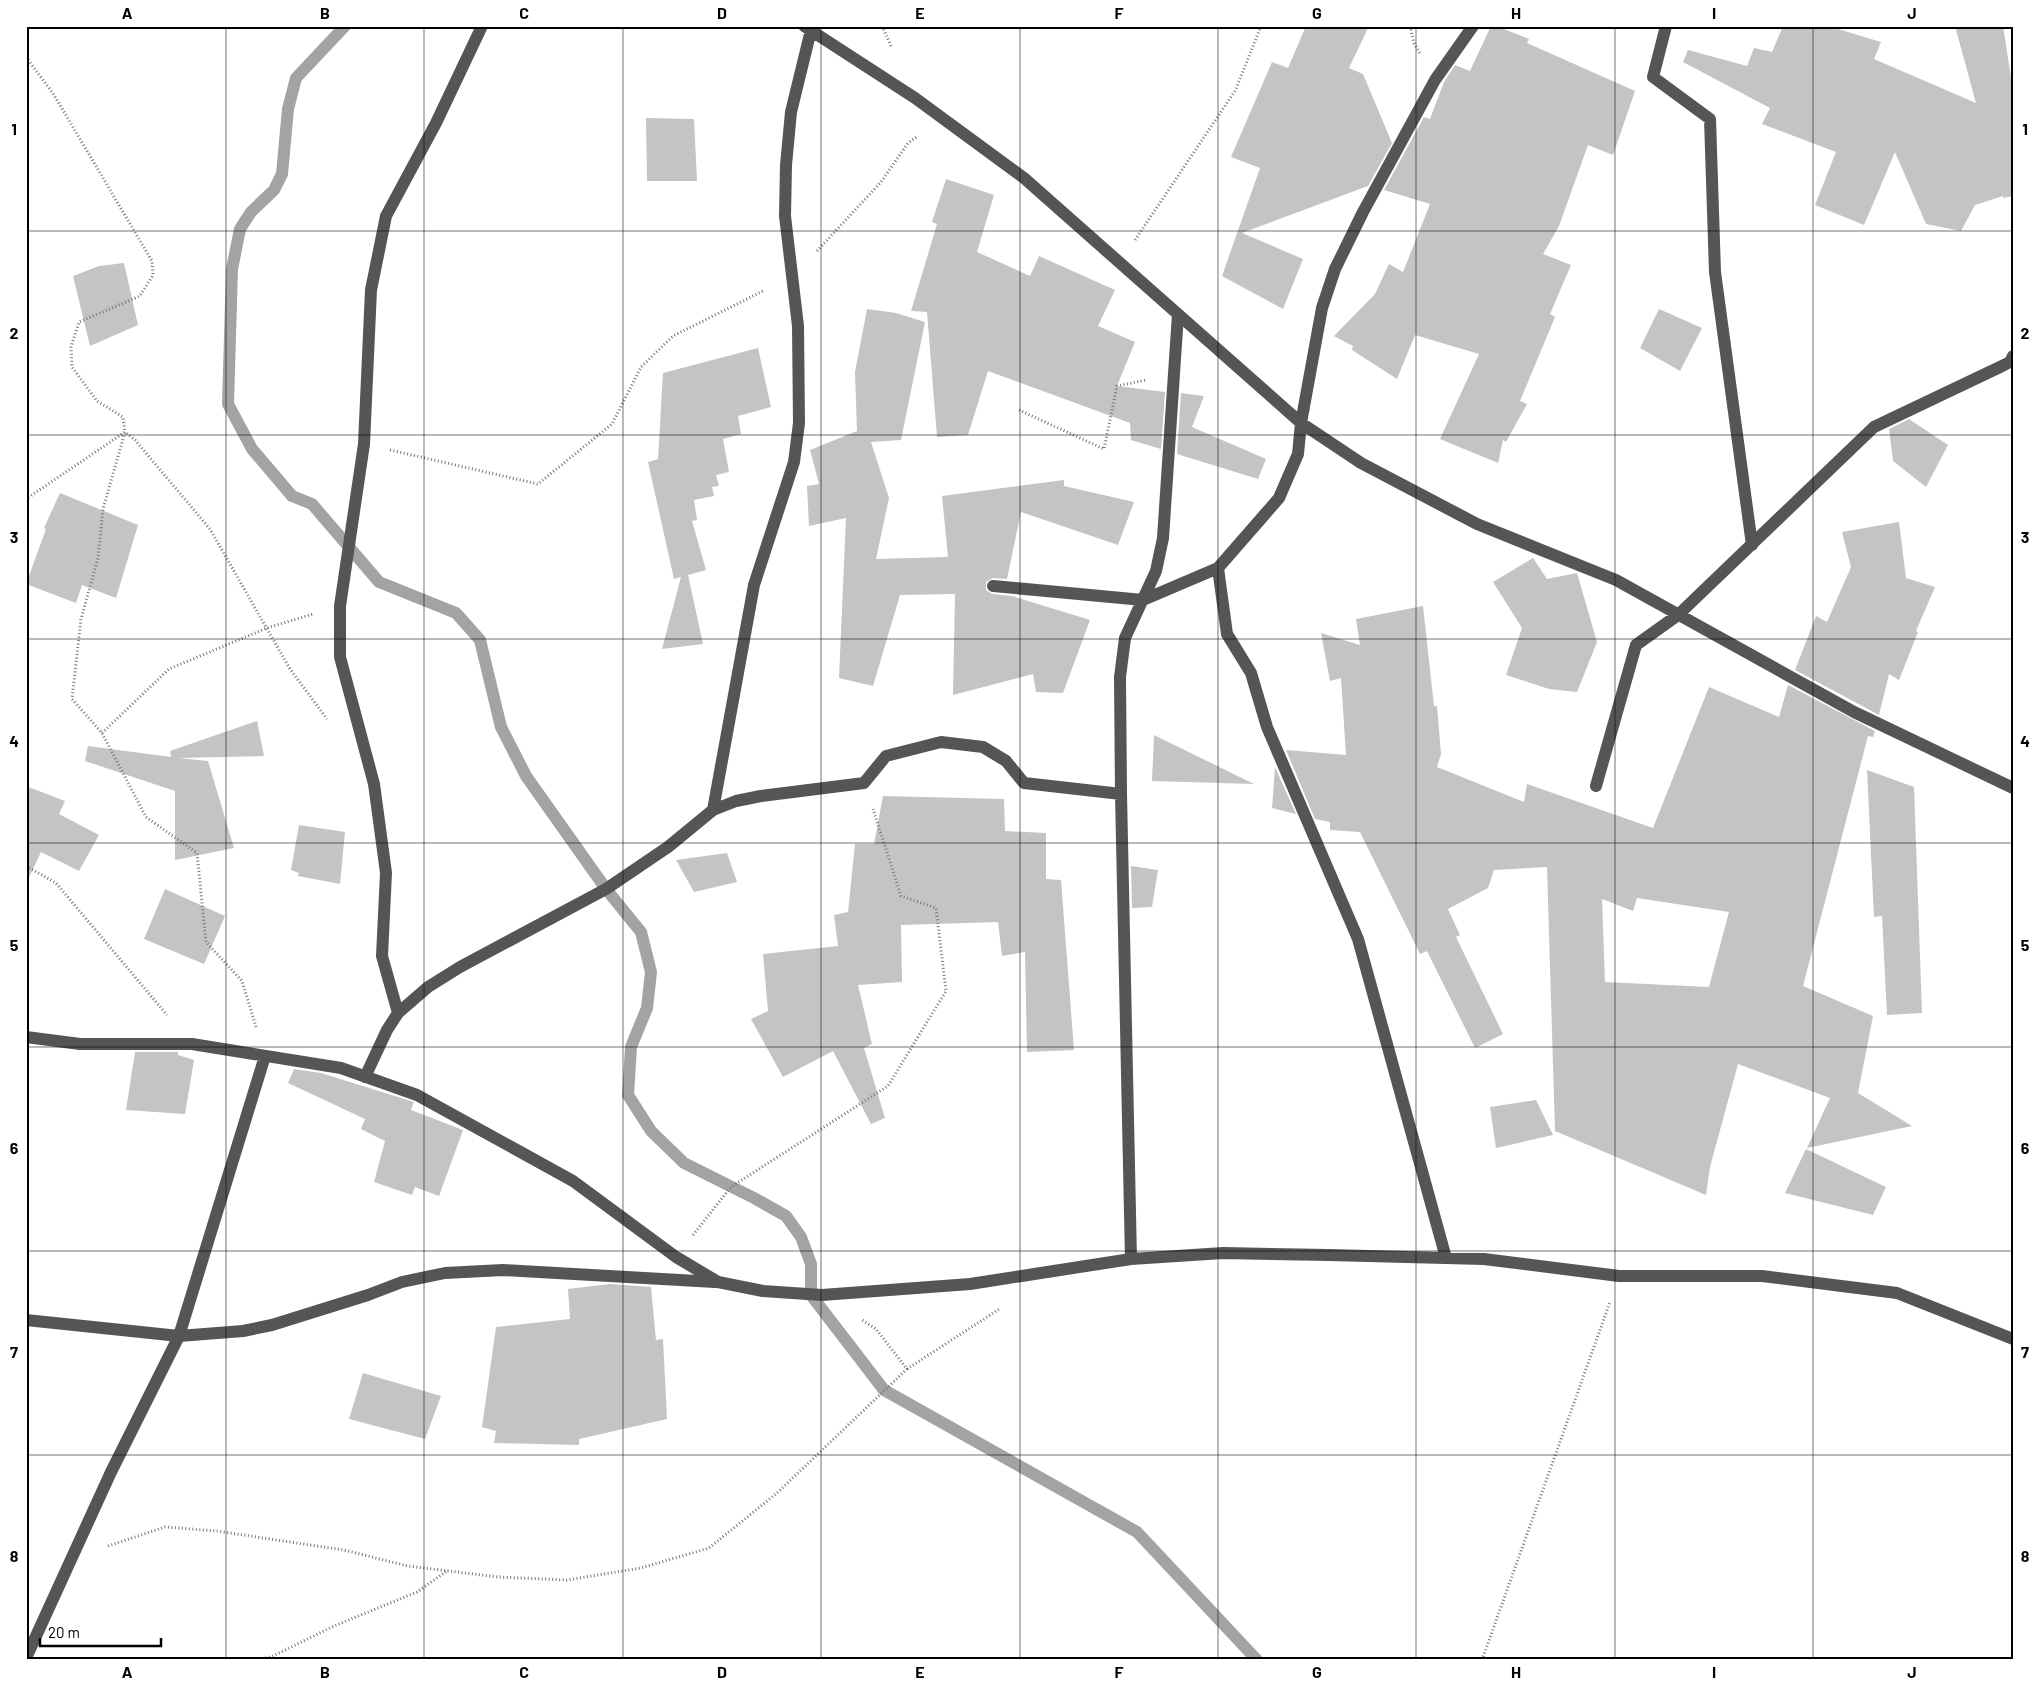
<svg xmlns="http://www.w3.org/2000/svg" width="2039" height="1686" font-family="Barlow,sans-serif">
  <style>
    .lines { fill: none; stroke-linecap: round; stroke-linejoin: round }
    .stream { stroke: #a3a3a3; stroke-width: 12 }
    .building { fill: #c4c4c4; fill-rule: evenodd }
    .path { stroke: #777; stroke-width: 3; stroke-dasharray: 1 2.5; stroke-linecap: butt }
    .minor { stroke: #555; stroke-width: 12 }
    .grid { fill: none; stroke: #000; stroke-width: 1; stroke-opacity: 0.55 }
    .neatline { fill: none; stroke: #000; stroke-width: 2 }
    .grid-label { font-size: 16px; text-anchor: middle; font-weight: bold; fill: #000 }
  </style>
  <rect width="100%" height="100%" fill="#fff"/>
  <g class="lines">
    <path class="stream" d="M345 26 296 78 288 109 282 174 274 190 251 212 240 229 232 269 228 404 252 449 292 496 312 504 379 582 456 613 480 640 501 727 526 776 606 889 641 932 651 972 647 1008 631 1047 628 1095 651 1131 684 1163 754 1198 786 1216 801 1237 811 1264V1295L884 1390 1137 1532 1257 1660"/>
  </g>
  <path class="building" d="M1306 26H1369L1349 68 1363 74 1392 143 1368 186 1242 233 1303 259 1283 309 1222 276 1260 168 1231 157 1272 62 1288 68Z
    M1491 26H1496L1529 39 1527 43 1635 91 1613 155 1588 145 1559 226 1543 254 1571 265 1550 314 1555 317 1520 401 1527 404 1506 442 1503 440 1498 463 1440 439 1479 354 1415 335 1397 379 1352 350 1353 346 1334 336 1375 294 1389 264 1403 272 1430 204 1384 190 1424 117 1430 119 1444 82 1455 65 1470 71Z
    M1783 26H1828L1881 42 1874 59 1976 103 1955 26H2003L2013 90V196L2003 198V196L1975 205 1961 231 1926 224 1895 152 1864 225 1815 205 1836 152 1762 124 1770 108 1683 62 1688 50 1747 66 1754 48 1772 52Z
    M646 118 694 119 697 181H647Z
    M946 179 994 195 977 252 1030 276 1039 256 1115 290 1098 326 1135 342 1117 386 1165 392 1161 449 1131 440 1130 423 988 371 968 435 937 437 927 312 911 311 937 224 932 222Z
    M124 263 138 325 90 346 73 276 99 266Z
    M867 309 896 313 925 322 901 440 871 442 889 498 876 559 948 557 942 496 1064 480V486L1134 502 1118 545 1021 512 1007 579 993 578 986 582V590L992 594 1012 596 1090 620 1063 693 1036 692 1033 674 953 695 955 594 900 595 873 686 839 678 846 518 809 526 807 486 819 484 810 450 857 431 855 372Z
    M1659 309 1702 328 1680 371 1640 348Z
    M758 348 771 407 738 416 741 434 723 439 729 472 716 475 719 486 712 487 714 496 694 500 697 520 692 521 706 570 688 575 703 644 662 649 681 577 674 579 648 462 658 459 663 373Z
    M1181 393 1204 396 1192 427 1266 459 1258 479 1177 454Z
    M1909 419 1948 445 1926 487 1893 461 1889 429Z
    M60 493 138 525 116 598 82 585 76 603 26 584 46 529 44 528Z
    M1899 522 1906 578 1935 587 1916 631 1918 632 1899 680 1889 674 1879 715 1795 670 1816 616 1827 622 1851 567 1842 532Z
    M1533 558 1547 579 1577 573 1597 642 1577 692 1549 689 1506 675 1522 628 1493 582Z
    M1423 606 1434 706H1437L1441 754 1437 767 1524 802 1527 784 1653 828 1709 687 1779 717 1788 685 1875 731 1873 737 1868 736 1803 986 1873 1016 1858 1093 1912 1126 1807 1148 1830 1098 1738 1064 1710 1167 1706 1195 1555 1131 1547 867 1494 870 1488 888 1448 909 1460 935 1456 937 1503 1034 1475 1048 1427 951 1420 954 1360 832 1330 830V822L1315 819 1286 750 1346 755 1341 678 1330 681 1321 633 1360 645 1356 619ZM1637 898 1729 912 1709 987 1605 982 1602 899 1633 911Z
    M257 721 264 756 179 758 208 761 234 848 175 860V791L85 761 88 746 171 757 170 751Z
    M1154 735 1254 784 1152 781Z
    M1275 767 1296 814 1272 808Z
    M1867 770 1914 787 1922 1013 1887 1015 1882 916 1874 917Z
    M26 786 65 801 59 814 99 835 79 871 41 852 26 884Z
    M883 796 1004 799 1005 831 1046 833V879L1061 880 1074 1050 1027 1052 1025 952 1002 956 998 922 901 925 902 982 858 985 872 1044 864 1048 885 1118 871 1124 833 1051 783 1077 751 1019 768 1011 763 954 838 946 834 915 848 912 855 844H874Z
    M299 825 345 832 340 884 298 876 299 873 291 870Z
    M727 853 737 882 694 892 676 860Z
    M1131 866 1158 870 1152 907 1132 908Z
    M165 889 225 916 204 964 144 939Z
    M135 1052H178V1055L194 1060 185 1114 126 1110Z
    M294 1069 321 1073 414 1102 411 1110 463 1130 439 1196 415 1187 412 1195 374 1182 385 1141 361 1129 365 1119 288 1083Z
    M1536 1100 1553 1135 1496 1148 1490 1107Z
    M1806 1149 1886 1187 1873 1215 1785 1193Z
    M610 1284 651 1287 656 1340 663 1339 667 1419 579 1439V1445L494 1443 496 1431 482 1427 496 1327 570 1319 568 1289Z
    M363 1373 441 1396 425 1439 349 1419Z"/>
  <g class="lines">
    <path class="path" d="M882 26 892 48
      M1410 26 1414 43 1420 54
      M26 57 54 95 152 261 153 275 140 296 79 322 71 347 72 367 97 401 123 417 125 432 26 499
      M1135 240 1235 91 1261 26
      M817 251 881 182 908 143 918 136
      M1019 410 1104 449 1117 386 1146 380
      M390 450 538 484 612 424 641 367 673 336 765 290
      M102 733 169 669 267 628 313 614
      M26 866 56 883 167 1015
      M256 1027 242 981 206 942 197 853 146 817 102 733 72 699 81 619 98 558 103 509 125 432 135 440 210 529 290 669 327 719
      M693 1235 731 1187 888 1086 946 991 936 908 901 896 873 809
      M907 1369 1001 1308
      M108 1546 165 1527 217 1531 283 1541 344 1550 408 1566 498 1577 567 1580 641 1568 709 1548 777 1493 907 1369 876 1329 862 1320
      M259 1660 273 1656 334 1626 417 1592 447 1571
      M1482 1660 1610 1302"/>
    <path class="minor" d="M804 26 915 98 1024 178 1301 423 1361 463 1477 524 1616 580 1854 712 2013 788
      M1666 26 1653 77 1710 119 1715 272 1752 545
      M1178 314 1163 538 1156 571 1125 638 1120 677 1121 794 1131 1259 1223 1253 1329 1255 1484 1259 1619 1276H1762L1897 1293 2013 1339
      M1218 568 1279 498 1298 454 1301 423 1322 308 1335 269 1363 212 1435 80 1473 26
      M993 586 1143 600 1218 568 1227 634 1251 673 1267 727 1358 939 1446 1258
      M1596 786 1636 645 1678 615 1874 427 2000 367 2010 362 2013 356
      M713 810 754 585 794 462 799 423 798 326 785 216 786 165 791 112 811 30
      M398 1013 382 956 386 873 374 784 340 657V606L364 444 371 290 386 216 436 123 482 26
      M26 1037 80 1044H192L341 1068 417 1095 573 1181 676 1257 718 1282 763 1291 822 1295 970 1284 1131 1259
      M265 1056 179 1336 243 1331 272 1325 368 1295 402 1282 445 1273 503 1270 715 1282
      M365 1077 387 1030 398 1013 428 987 460 967 606 889 668 847 713 810 736 801 761 796 864 783 886 756 941 742 983 747 1006 761 1024 783 1121 794
      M26 1320 179 1336 111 1472 26 1658"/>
  </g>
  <path class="grid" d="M226 26V1660M424 26V1660M623 26V1660M821 26V1660M1020 26V1660M1218 26V1660M1416 26V1660M1615 26V1660M1813 26V1660M26 231H2013M26 435H2013M26 639H2013M26 843H2013M26 1047H2013M26 1251H2013M26 1455H2013"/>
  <rect width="2039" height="1686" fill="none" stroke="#ffffff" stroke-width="55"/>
  <path d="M40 1638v8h121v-8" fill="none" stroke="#000000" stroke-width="2.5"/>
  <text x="48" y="1638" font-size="15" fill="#000000" stroke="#ffffff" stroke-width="4" paint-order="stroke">20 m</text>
  <rect x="28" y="28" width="1984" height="1630" class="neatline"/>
  <g class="grid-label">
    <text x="127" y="19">A</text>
    <text x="325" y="19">B</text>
    <text x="524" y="19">C</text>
    <text x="722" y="19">D</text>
    <text x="920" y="19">E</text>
    <text x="1119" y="19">F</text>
    <text x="1317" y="19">G</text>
    <text x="1516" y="19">H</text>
    <text x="1714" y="19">I</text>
    <text x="1912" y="19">J</text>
    <text x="14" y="135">1</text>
    <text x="2025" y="135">1</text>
    <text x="14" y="339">2</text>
    <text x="2025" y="339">2</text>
    <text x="14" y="543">3</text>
    <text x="2025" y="543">3</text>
    <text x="14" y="747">4</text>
    <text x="2025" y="747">4</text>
    <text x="14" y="951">5</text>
    <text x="2025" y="951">5</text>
    <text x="14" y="1154">6</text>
    <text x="2025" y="1154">6</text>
    <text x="14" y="1358">7</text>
    <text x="2025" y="1358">7</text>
    <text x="14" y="1562">8</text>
    <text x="2025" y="1562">8</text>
    <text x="127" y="1678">A</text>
    <text x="325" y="1678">B</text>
    <text x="524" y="1678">C</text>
    <text x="722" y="1678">D</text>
    <text x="920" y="1678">E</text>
    <text x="1119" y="1678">F</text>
    <text x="1317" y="1678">G</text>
    <text x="1516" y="1678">H</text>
    <text x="1714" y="1678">I</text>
    <text x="1912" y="1678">J</text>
  </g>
</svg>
